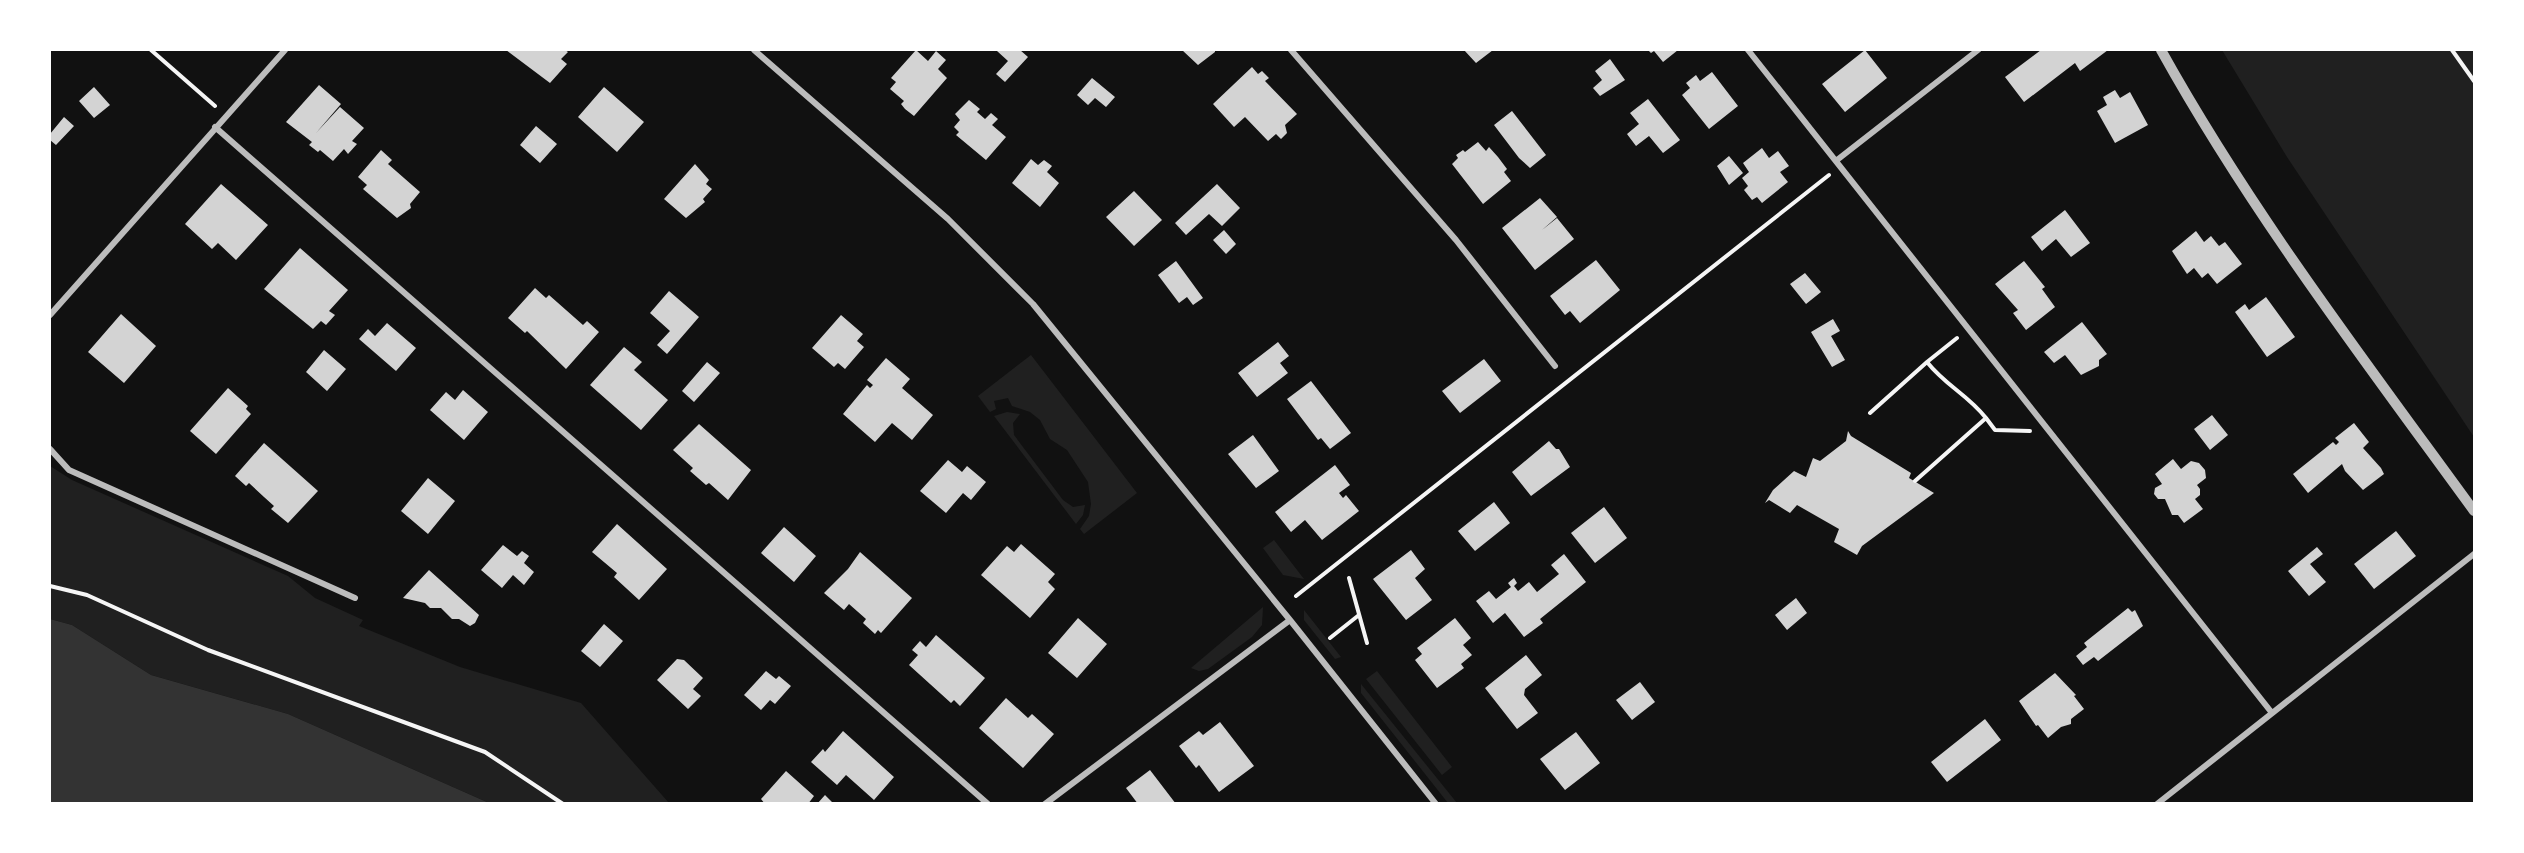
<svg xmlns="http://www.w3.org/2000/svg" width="2524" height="853" font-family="Rubik,sans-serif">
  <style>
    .green { fill: #202020 }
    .water { fill: #333 }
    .building { fill: #d3d3d3 }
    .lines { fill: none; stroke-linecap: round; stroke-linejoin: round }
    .path { stroke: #f5f5f5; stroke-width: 4 }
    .minor { stroke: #bcbcbc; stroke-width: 6 }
    .tertiary { stroke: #bcbcbc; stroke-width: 10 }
  </style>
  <rect width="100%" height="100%" fill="#111"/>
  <path class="green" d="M2222 50H2474V437L2287 157Z
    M1031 355 1137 493 1084 534 1080 529 1089 516 1091 504 1088 482 1067 450 1050 439 1040 420 1030 412 1012 406 1008 398 994 401 996 409 990 412 978 396Z
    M1007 412 1020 414 1013 423 1014 435 1063 500 1073 507 1085 505 1083 515 1076 524 994 416Z
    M50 466 72 480 288 576 315 598 363 620 359 626 460 667 581 703 669 803H489L288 714 151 675 72 625 50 619Z
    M1274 540 1304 579 1283 575 1263 548Z
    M1263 607 1262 625 1252 637 1208 669 1199 671 1191 668Z
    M1304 610 1341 657 1335 659 1304 620Z
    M1377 671 1452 767 1442 775 1366 679Z
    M1361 684 1457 803H1448L1361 693Z"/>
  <path class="water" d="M50 619 72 625 151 675 288 714 489 803H50Z"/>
  <path class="building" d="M506 50H565L568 52 561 59 567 64 550 83Z
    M916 50 928 61 936 51 946 60 938 69 947 78 914 116 905 109 901 104 904 101 890 89 896 82 891 78Z
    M999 50H1020L1028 57 1005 82 996 74 1008 61 997 51Z
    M1182 50H1215V52L1198 65Z
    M1464 50H1493L1476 63Z
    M1648 50H1678L1663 62 1654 51 1651 53Z
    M1865 50 1887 78 1845 112 1822 84Z
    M2041 50H2108L2080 71 2075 63 2024 102 2005 77Z
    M1610 59 1625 80 1600 96 1593 88 1602 80 1595 71Z
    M1252 67 1258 74 1262 71 1269 78 1265 81 1297 114 1285 125 1287 133 1281 139 1276 134 1268 141 1245 117 1234 127 1213 104Z
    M1712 72 1738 106 1709 129 1682 95 1690 88 1686 83 1696 75 1700 81Z
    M1092 78 1115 97 1106 107 1095 98 1088 105 1077 95Z
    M319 85 341 104 316 133 340 107 364 128 352 141 357 144 348 154 344 149 333 161 320 150 318 152 309 145 312 142 286 122Z
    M94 87 110 105 94 118 79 101Z
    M604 87 644 122 617 152 578 117Z
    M2115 90 2120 98 2130 92 2148 125 2115 143 2097 111 2107 105 2103 97Z
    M1648 99 1680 140 1663 153 1649 136 1636 146 1627 134 1639 124 1630 113Z
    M969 100 980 109 977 112 985 119 991 113 998 119 992 125 1006 137 986 160 956 135 959 132 954 127 960 120 955 114Z
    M1512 111 1546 155 1530 168 1519 158 1494 125Z
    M64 117 74 126 56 145 50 140V134Z
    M536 126 557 144 540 163 520 145Z
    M1478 142 1486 151 1489 147 1498 157 1507 169 1504 172 1511 181 1483 204 1452 164 1458 158 1456 155 1463 150 1465 152Z
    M1762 148 1769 158 1778 151 1789 166 1780 172 1788 182 1762 203 1757 197 1752 200 1744 190 1748 186 1742 178 1749 172 1743 163Z
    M381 150 392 160 388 164 420 192 410 204 411 208 397 218 363 189 367 185 358 177Z
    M1729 156 1743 173 1729 185 1717 166Z
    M1031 159 1038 165 1044 160 1052 166 1047 172 1059 183 1040 207 1012 183Z
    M695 164 709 180 706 184 712 189 703 199 705 202 686 218 664 199Z
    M221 184 268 225 236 260 218 243 212 249 185 224Z
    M1217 184 1240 208 1222 226 1209 214 1186 235 1175 223Z
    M1134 191 1162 220 1134 246 1106 217Z
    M1540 198 1557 217 1542 230 1557 218 1574 239 1535 270 1502 228Z
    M2065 210 2090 243 2071 257 2056 239 2042 251 2031 237Z
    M1224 230 1236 244 1226 254 1213 240Z
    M2196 231 2204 242 2211 236 2219 246 2225 242 2242 264 2217 284 2208 273 2202 278 2194 268 2187 274 2172 251Z
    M300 248 348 290 329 311 335 315 326 325 321 321 313 329 264 289Z
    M1596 260 1620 290 1580 323 1570 311 1565 315 1550 296Z
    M1176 261 1203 298 1193 305 1187 297 1179 303 1158 275Z
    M2024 261 2045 287 2042 289 2055 307 2026 330 2013 313 2018 310 1995 284Z
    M1805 273 1821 292 1806 304 1790 284Z
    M535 288 546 298 549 295 583 325 587 321 599 332 566 369 527 331 525 333 508 318Z
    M669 291 699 317 667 354 657 345 670 331 650 313Z
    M2266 297 2295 337 2267 357 2235 312 2245 304 2249 310Z
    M121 314 156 346 124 383 88 352Z
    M841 315 863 334 857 341 864 347 845 369 838 363 834 367 812 348Z
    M1833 319 1840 331 1831 336 1845 360 1832 367 1811 332Z
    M2082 322 2107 354 2099 360V366L2081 375 2065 355 2054 363 2044 352Z
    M387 323 416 348 396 371 359 339 368 329 375 336Z
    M1278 342 1289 356 1280 363 1288 373 1257 397 1238 373Z
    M624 347 642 362 634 370 668 400 641 430 590 385Z
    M324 350 346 369 327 391 306 372Z
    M886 358 910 379 902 388 933 415 912 440 892 423 875 442 843 414 867 385 870 388 873 385 867 380Z
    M1484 359 1501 381 1460 413 1442 391Z
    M707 362 720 373 694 402 682 391Z
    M1311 381 1351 433 1330 449 1321 438 1318 440 1287 399Z
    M228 388 248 406 246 409 251 414 216 454 190 431Z
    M463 390 488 412 464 440 430 410 446 392 455 400Z
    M2212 415 2228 435 2210 450 2194 429Z
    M2354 423 2369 442 2363 448 2381 468 2384 474 2363 490 2345 471 2342 464 2308 493 2293 474 2333 442 2336 445 2339 442 2335 438Z
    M699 424 751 470 728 500 709 483 706 485 690 471 693 468 673 450Z
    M1848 431 1851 436 1911 473 1909 478 1934 493 1862 546 1857 555 1834 542 1839 529 1797 505 1790 513 1769 500 1765 503 1773 490 1794 471 1806 477 1813 458 1820 461 1846 441Z
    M1253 435 1279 471 1256 488 1228 454Z
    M1549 441 1556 449H1559L1570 467 1531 496 1512 472Z
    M264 443 318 491 288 523 271 509 274 506 264 497 249 483 246 486 235 476Z
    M2173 459 2181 469 2191 461 2199 463 2205 470 2206 478 2197 485 2200 489V495L2195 499 2203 509 2184 523 2178 515H2172L2165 499H2158L2154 494 2155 488 2162 484 2155 474Z
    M948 460 962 472 967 466 986 482 971 500 963 493 946 513 920 491Z
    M1335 465 1350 485 1339 493 1343 498 1346 495 1359 511 1322 540 1305 520 1291 532 1275 512Z
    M428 478 455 501 428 534 401 511Z
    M1494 502 1510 523 1475 551 1458 531Z
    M1604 507 1627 538 1595 563 1571 533Z
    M617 524 667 569 639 600 614 577 617 573 592 552Z
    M784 527 816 556 794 582 761 553Z
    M2396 531 2416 556 2374 589 2354 564Z
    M1021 544 1055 574 1048 582 1055 589 1030 618 981 575 1007 546 1014 552Z
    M503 545 517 556 522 551 529 556 524 563 534 572 524 585 513 575 502 588 481 570Z
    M2317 547 2323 554 2310 564 2326 582 2309 596 2288 571Z
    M1411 550 1425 569 1415 578 1432 600 1406 620 1373 579Z
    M860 552 912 598 881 633 878 630 875 634 863 623 866 619 849 604 844 610 824 593 848 569Z
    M1564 554 1586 582 1540 619 1543 623 1524 637 1505 613 1493 623 1476 601 1489 591 1496 599 1511 587 1508 583 1514 578 1517 583 1514 586 1518 591 1529 582 1537 592 1559 574 1551 565Z
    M429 570 479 615 475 623 470 626 459 619H452L441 608H430L425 603 403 598Z
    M1796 598 1807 613 1787 630 1775 615Z
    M2128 608 2132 612 2135 610 2143 626 2098 661 2094 657 2083 665 2076 656 2087 647 2084 643Z
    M1078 618 1107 644 1077 678 1048 653Z
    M1455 618 1471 638 1463 645 1472 655 1461 664 1464 668 1437 688 1415 660 1422 654 1417 648Z
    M604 624 623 641 600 667 581 651Z
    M936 635 985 678 960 706 954 700 951 703 909 665 918 655 912 650 920 641 926 647Z
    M1526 655 1542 675 1525 689 1524 695 1538 713 1517 729 1485 688Z
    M677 659 684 660 703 678 693 689 701 696 688 709 657 680Z
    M766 671 776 679 779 676 791 686 775 704 770 700 761 710 744 695Z
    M2055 673 2076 695 2074 696 2084 709 2071 719V724L2061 727 2048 738 2038 725 2036 726 2019 701Z
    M1640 682 1655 702 1632 720 1616 700Z
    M1006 698 1028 718 1032 714 1054 734 1023 768 979 728Z
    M1985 719 2001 740 1947 782 1931 762Z
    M1220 722 1254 766 1219 792 1199 765 1196 768 1179 746 1199 731 1203 735Z
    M843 731 894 777 874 800 846 775 837 785 811 762 823 749 825 752Z
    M1576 732 1600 763 1565 790 1540 759Z
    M1150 770 1176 804H1138L1126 788Z
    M786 771 814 796 808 804H765L761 799Z
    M825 795 834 804H817Z"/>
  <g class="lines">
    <path class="path" d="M151 50 215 106
      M2452 50 2474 81
      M1927 362 1957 338
      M1870 413 1927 362C1946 386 1967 394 1986 418L1915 481
      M1986 418 1995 430 2030 431
      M1349 578 1367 643
      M50 586 87 595 208 650 485 752 563 804
      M1296 596 1829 175
      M1330 638 1359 615"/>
    <path class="minor" d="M754 50 948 219 1033 304 1290 620 1436 804
      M1291 50 1456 240 1555 366
      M1748 50 2272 713
      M215 127 988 804
      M1837 160 1978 50
      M50 315 285 50
      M50 449 69 470 355 598
      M1045 804 1290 620
      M2157 804 2474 554"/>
    <path class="tertiary" d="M2161 50C2251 212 2365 361 2474 511"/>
  </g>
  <rect width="2524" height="853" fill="none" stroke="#ffffff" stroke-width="102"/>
</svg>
